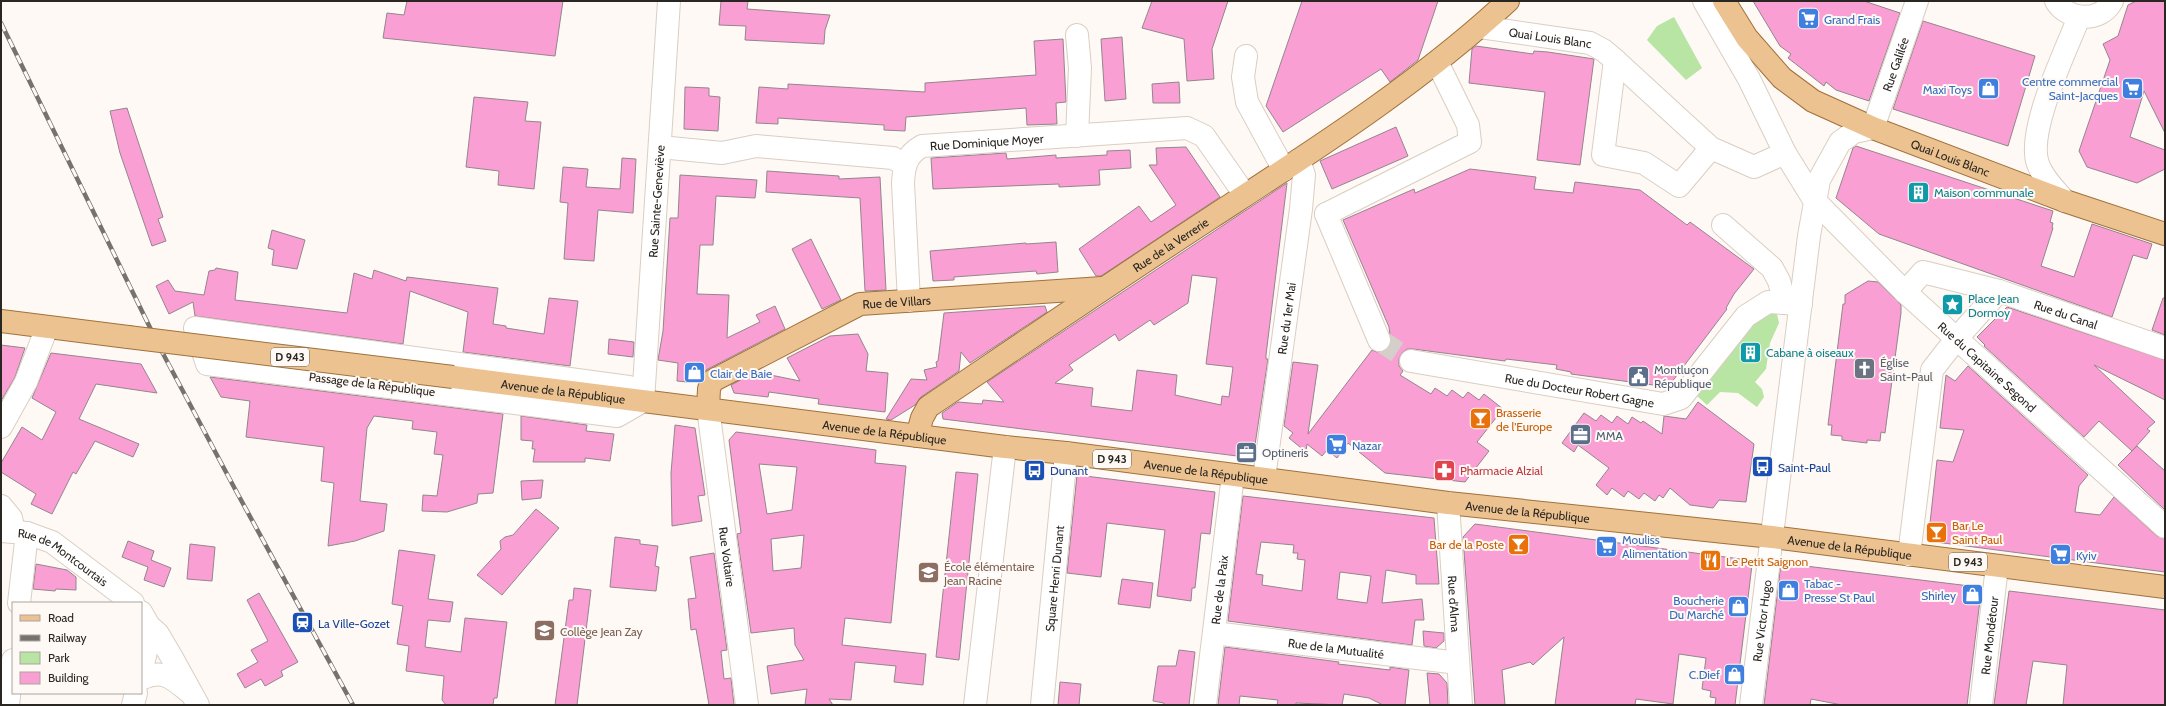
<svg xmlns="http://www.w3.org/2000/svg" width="2166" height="706" font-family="Cabin,sans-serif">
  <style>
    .green { fill: #b8e4a4 }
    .building { fill: #fa9fd3; stroke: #94858d; fill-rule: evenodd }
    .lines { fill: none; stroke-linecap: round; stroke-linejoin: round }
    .minor-tunnel { stroke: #d4cfca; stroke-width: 22; stroke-dasharray: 22 11; stroke-linecap: butt }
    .minor-casing { stroke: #dacec2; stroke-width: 24 }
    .major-casing { stroke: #a0713a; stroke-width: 24 }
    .minor { stroke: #fff; stroke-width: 22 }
    .major { stroke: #ecc291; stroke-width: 22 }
    .rail-casing { stroke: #76726d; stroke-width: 4.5 }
    .rail { stroke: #fef9f4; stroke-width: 3; stroke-dasharray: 9; stroke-linecap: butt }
    .major-bridge-casing { stroke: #a0713a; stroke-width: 24; stroke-linecap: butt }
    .major-bridge { stroke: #ecc291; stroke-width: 22 }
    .labels { text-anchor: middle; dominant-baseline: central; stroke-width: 4; stroke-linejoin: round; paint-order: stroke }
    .shield { fill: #fef9f4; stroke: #6a6560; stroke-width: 1 }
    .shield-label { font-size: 11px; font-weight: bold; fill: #2a2621 }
    .shop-label { font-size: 12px; fill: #366cbe; stroke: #fef9f4; text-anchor: start }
    .street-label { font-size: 12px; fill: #2a2621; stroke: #fef9f4 }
    .culture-label { font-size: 12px; fill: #0d838f; stroke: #fef9f4; text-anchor: start }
    .worship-label { font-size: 12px; fill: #5b616d; stroke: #fef9f4; text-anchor: start }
    .service-label { font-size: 12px; fill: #4e5e75; stroke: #fef9f4; text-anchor: start }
    .food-label { font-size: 12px; fill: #c56008; stroke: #fef9f4; text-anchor: start }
    .transit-label { font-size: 12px; fill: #164399; stroke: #fef9f4; text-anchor: start }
    .health-label { font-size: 12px; fill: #be3a42; stroke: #fef9f4; text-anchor: start }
    .education-label { font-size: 12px; fill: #785e54; stroke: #fef9f4; text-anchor: start }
  </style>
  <rect width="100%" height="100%" fill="#fef9f4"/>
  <path class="green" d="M1674 17 1702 68 1686 80 1647 40 1657 26Z
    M1768 309 1777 314 1779 323 1770 343 1766 369 1755 382 1762 389 1764 397 1757 407 1738 393 1720 392 1707 405 1696 395 1760 312Z"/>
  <path class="building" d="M407 1H563L555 56 383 38 387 13 404 15Z
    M721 1H748L747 9 830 15 825 30 824 44 745 40 746 26 719 25Z
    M1152 1H1228L1212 49 1214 79 1187 81 1184 39 1142 28Z
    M1302 1H1438L1418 60 1390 82 1381 69 1283 132 1266 106Z
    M1753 1H1864L1900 13 1869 101 1836 90 1826 82 1824 86 1788 58 1791 54 1780 46Z
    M2136 1H2165V133L2144 91 2130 137 2165 150V169L2137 183 2087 167 2079 151 2110 60 2103 44 2118 36 2128 5Z
    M1923 21 2035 56 2008 146 1893 109Z
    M1122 37 1126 99 1105 101 1101 39Z
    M1063 39 1066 102 1056 103 1057 124 1027 125 1026 108 906 117 905 131 884 130V125L778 118V124L756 123 759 87 788 89V84L925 92V83L1036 75 1034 41Z
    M1476 46 1533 54 1534 51 1548 52 1594 59 1580 165 1537 160 1545 92 1469 83 1472 49Z
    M1179 82 1180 103H1153L1152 84Z
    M685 87 709 88V96L720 97 718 131 684 129Z
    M474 97 528 102 525 121 541 122 534 189 498 185 499 171 466 167Z
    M127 108 163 217 158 219 166 241 152 246 120 153 110 111Z
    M1396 127 1408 156 1332 189 1320 161Z
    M1856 146 2053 211 2050 222 2053 223 2052 228H2053L2041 266 2074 277 2092 224 2152 244 2147 259 2133 255 2112 317 1879 234 1836 198 1853 148Z
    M1186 147 1220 197 1101 276H1096L1079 249 1139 206 1151 222 1176 205 1149 165H1157L1156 148Z
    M1130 150 1131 168 1099 170 1100 185 1059 187V184L933 189 931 158 1006 153 1007 159 1056 155V158L1107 155V151Z
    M622 158 636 159 633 213 598 210 594 261 564 259 568 203 560 202 563 167 588 169 586 187 620 189Z
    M1470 169 1536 177 1534 189 1573 193 1575 182 1640 190 1687 225 1690 222 1754 269 1734 294 1726 308 1727 309 1668 387 1571 374V372L1556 369 1557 365 1506 359 1505 361 1413 349H1407L1402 353 1399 359V366L1403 371 1400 375 1431 394 1435 388 1447 396 1452 390 1463 398 1468 392 1479 400 1484 394 1503 409 1477 442 1489 451 1465 482 1385 473 1348 443 1337 458 1327 450 1322 456 1307 444 1306 452 1289 438 1293 433 1284 426 1293 362 1318 365 1308 434 1372 350 1377 352H1383L1389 348 1391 342 1389 327 1343 220 1414 189 1415 193Z
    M767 171 839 176V179L880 177 886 290 865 291 860 198 766 192Z
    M680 175 757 180 755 198 716 196 713 245H700L697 294 729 295 727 338 760 322 756 315 775 306 785 329 706 370 701 376 687 382 677 381 678 363 658 360 663 331 670 218H678Z
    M1287 183 1266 355V359H1268L1253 458 943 419 942 413 958 402 982 404 983 400 1004 402 987 382ZM1192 275 1217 278 1206 364 1233 367 1229 397 1222 396 1221 405 1175 395 1177 375 1137 370 1132 411 1091 406 1093 388 1055 383 1073 370 1069 365 1115 334 1119 341 1150 320 1154 325 1188 303Z
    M272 230 305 240 297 269 272 265 274 250 268 248Z
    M811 239 841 300 822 309 792 249Z
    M1056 242 1058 272 1037 274 1036 271 954 277V280L933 281 930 251 1026 243V244Z
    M216 268 238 272 235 300 347 313 354 273 372 279 374 270 406 281 407 277 498 288 493 324 506 326V328L544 334 549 298 578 301 570 366 463 352 468 312 410 291 403 344 195 316 193 302 169 314 156 286 168 280 175 291 204 295 209 271 215 270Z
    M1868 281 1878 282 1901 305V313L1885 433 1881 432 1880 441 1867 440V443L1842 440V436L1831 435 1832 425H1828L1843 304H1845V295Z
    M2163 298H2165V335L2152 330Z
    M1045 306 1047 312 970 363 961 352 959 371 921 397 915 405 891 420 886 419 911 379 927 380 924 370 937 367 936 362 938 361 944 313Z
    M2007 307 2165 360V400L2094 365 2155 422 2147 429 2150 431 2132 451 2099 421 2084 437 1984 346 1985 345 1977 337Z
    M858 334 868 354 866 371 888 373 885 412 818 404 819 399 769 392 768 397 734 393 731 385 756 372 800 381 787 358 830 336Z
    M609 339 634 342 633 357 608 354Z
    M1 345 25 348 15 377 1 401Z
    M51 353 141 364 157 393 96 384 79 419 139 444 133 457 95 441 76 474 73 472 52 514 31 504 36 494 1 472V463L22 427 42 440 56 412 32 398Z
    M1968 366 2088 475 2079 486 2075 512 2100 515 2114 497 2157 536 2165 539V572L1928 541 1937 460 1953 462 1964 430 1940 428 1946 375 1955 381Z
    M210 377 503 414 493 493 478 494 477 503 447 512 422 511 423 495 437 496 443 455 434 454 437 432 412 429 413 421 374 416 367 428 360 501 387 504 384 531 355 541 328 546 334 483 321 481 324 447 246 437 250 401 221 397Z
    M1698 402 1754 444 1746 502 1719 500 1713 508 1698 506 1690 505 1670 488 1663 498 1659 495 1655 501 1644 493 1639 499 1628 491 1624 497 1612 488 1607 495 1596 485 1609 468 1578 445 1574 452 1562 443 1584 413 1596 421 1601 415 1612 423 1617 416 1628 424 1632 417 1641 423 1643 421 1662 434 1664 416 1686 419Z
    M521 416 587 425 586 431 614 434 610 461 585 458V462H533L535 449H532L533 441 521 440Z
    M675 425 695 428 705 495 698 496 702 521 672 526 671 473Z
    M736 432 876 450 875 463 906 466 891 623 845 618 842 645 926 654 923 685 894 682 896 666 855 662 851 700 829 699 833 705H805L807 689 771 694 767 666 804 660 795 645 794 628 751 633 737 534 741 533 729 440ZM759 464 797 467 792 510 767 514ZM804 535 801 568 773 571 771 539Z
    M2137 446 2165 471V510L2118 465Z
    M956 472 978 474 959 660 936 657Z
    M1077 475 1215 492 1210 534 1201 533 1195 588H1192L1191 601 1157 596 1165 530 1107 523 1101 577 1067 573Z
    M543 480 541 498 522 500 521 481Z
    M1243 496 1434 518 1439 584H1416V575L1386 570 1382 603 1422 599 1424 620H1415L1412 645 1228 621ZM1261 542 1294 545 1293 553H1298L1297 559 1305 560 1302 591 1262 585 1263 575 1256 574ZM1340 572 1371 576 1367 603 1337 599Z
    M536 509 559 528 502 595 477 575 501 549 500 541 505 537 513 535Z
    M1475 524 1748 560 1752 565 1735 705H1715L1716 698 1710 697 1711 691 1702 689 1706 658 1679 654 1673 704 1636 699 1635 705H1555L1564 637 1533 665 1530 662 1502 670 1505 705H1475L1463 537Z
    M615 537 640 540V544L658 546 655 566 659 567 656 591 610 587Z
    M128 541 154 551 151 560 171 568 164 587 144 580 148 567 122 557Z
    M190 544 215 547 212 581 187 579Z
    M399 550 435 555 428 599 453 602 450 622 428 620 425 647 461 652 465 618 507 622 497 698H494L493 705H446L442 700 444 676 406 671 409 646 397 644 403 606 392 604Z
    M714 553 727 650 721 651 724 679 731 678 734 705H709L696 629 691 630 688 599 696 598 690 557Z
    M1781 563 1978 587 1981 592 1967 705H1842L1811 699 1810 705H1764Z
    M36 564 67 570 76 577V590L56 589 55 591 33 589Z
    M1122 579 1153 583 1150 608 1118 604Z
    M574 588 591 590 577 705H555L569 600H573Z
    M2009 591 2165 610V705H2063L2067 665 2033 661 2026 705H1994Z
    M259 593 298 662 281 671 283 676 265 686 261 679 245 688 237 674 258 662 251 650 268 641 247 600Z
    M1423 631 1444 633V641L1436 648 1424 646Z
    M1225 647 1339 662 1338 664 1390 670V667L1409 670 1405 705H1383L1369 698 1344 694 1342 705 1296 703V705H1277L1278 700 1240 696 1239 705H1218Z
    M1179 650 1195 652 1189 705H1164V703L1153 701 1158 666H1176Z
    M1427 673 1439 674 1447 683 1448 705H1430Z
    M1060 682 1081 684 1079 705H1058Z"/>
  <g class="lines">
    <path class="minor-tunnel" d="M1379 340 1411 361"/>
    <defs>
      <g id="minor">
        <path id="s1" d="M1704 1 1749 79 1785 153 1814 200 1905 292 2165 527"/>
        <path d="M2056 1C2068 21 2101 23 2112 1"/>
        <path id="s2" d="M1480 27 1590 43 1603 50 1615 60"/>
        <path d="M1246 56 1243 77 1247 102 1284 170"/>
        <path d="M1077 136 1080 68 1077 35"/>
        <path d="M660 147 722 153 756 146 893 158 905 165"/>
        <path d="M1711 148 1679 186 1644 163 1603 155 1615 60 1711 148 1754 167 1785 153"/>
        <path d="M2065 201C2055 190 2043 178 2038 164 2026 131 2066 51 2079 17"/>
        <path d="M1326 214 1470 142 1468 125 1437 62"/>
        <path d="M1326 214 1379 340"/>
        <path d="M1723 225 1772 268 1779 281 1785 303"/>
        <path id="s3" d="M1905 292 1923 272 1999 291 2165 348"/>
        <path id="s4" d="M909 301 903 183C904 166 906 155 922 146L1187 128 1204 136 1245 195"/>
        <path d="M195 328 629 387 643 401 617 416 207 364Z"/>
        <path id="s5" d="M1411 361 1663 404 1681 398 1746 316 1768 302 1801 304"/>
        <path id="s6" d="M643 401 669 1"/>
        <path id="s7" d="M708 408 747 705"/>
        <path d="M1 427 26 382 47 327"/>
        <path id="s8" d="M1264 478 1301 209 1304 175 1299 160"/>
        <path id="s9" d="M1448 503 1461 705"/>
        <path d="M1 506 11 518 14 531"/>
        <path id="s10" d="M1 531 27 533 52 542 133 603"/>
        <path d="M1909 555 1932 370 1957 338 1999 291"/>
        <path d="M19 603 27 533"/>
        <path d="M141 612 149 626 158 634 171 656 198 705"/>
        <path id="s11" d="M1214 633 1458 663"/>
        <path d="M141 673 148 643 149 626"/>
        <path d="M141 679C163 669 171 677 188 691"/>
        <path d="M8 705 13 660"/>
        <path d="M133 705 136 693"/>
        <path d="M975 705 1005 447"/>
        <path id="s12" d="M1042 705 1066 453"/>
        <path id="s13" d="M1205 705 1233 475"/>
        <path id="s14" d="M1751 705 1809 236 1819 180 1840 142 1854 132 1873 128 1917 1"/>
        <path id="s15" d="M1981 705 1997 566"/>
      </g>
      <g id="major">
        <path id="s16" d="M1724 1 1747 38 1782 78 1813 101 1873 128 2065 201 2165 234"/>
        <path d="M1 321 128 337"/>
        <path id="s17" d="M453 377 1005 447 1066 453 1448 503 1772 537 2165 587"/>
        <path id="s18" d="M708 408 709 389 712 381 860 304 1102 288"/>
        <path id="s19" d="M917 436 922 418 928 407C1023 343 1117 279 1212 217 1313 151 1420 83 1508 1"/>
      </g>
    </defs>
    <use href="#minor" class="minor-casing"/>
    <use href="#major" class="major-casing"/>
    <use href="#minor" class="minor"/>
    <use href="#major" class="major"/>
    <defs>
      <path id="rail" d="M1 23 160 348 235 489 353 705"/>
    </defs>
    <use href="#rail" class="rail-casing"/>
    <use href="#rail" class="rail"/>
    <defs>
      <path id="major-bridge" d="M128 337 453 377"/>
    </defs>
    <use href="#major-bridge" class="major-bridge-casing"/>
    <use href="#major-bridge" class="major-bridge"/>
  </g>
  <defs>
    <symbol id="supermarket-square" viewBox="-11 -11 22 22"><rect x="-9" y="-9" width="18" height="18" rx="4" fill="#3f7fe0" stroke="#fef9f4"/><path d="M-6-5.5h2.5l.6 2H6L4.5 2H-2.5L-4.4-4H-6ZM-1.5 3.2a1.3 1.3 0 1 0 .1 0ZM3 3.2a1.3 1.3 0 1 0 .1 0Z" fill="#fff"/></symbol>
    <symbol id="shop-square" viewBox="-11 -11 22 22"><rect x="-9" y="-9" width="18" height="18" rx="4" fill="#3f7fe0" stroke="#fef9f4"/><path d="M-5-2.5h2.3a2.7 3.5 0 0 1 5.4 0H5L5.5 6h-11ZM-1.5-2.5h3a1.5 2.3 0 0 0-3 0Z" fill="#fff"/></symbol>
    <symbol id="building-square" viewBox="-11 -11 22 22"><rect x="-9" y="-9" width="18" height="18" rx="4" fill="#0f9aa8" stroke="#fef9f4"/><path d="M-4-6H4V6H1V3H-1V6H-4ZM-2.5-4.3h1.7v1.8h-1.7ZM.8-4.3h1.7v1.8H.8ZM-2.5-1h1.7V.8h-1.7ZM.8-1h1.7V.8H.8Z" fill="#fff"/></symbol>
    <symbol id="sight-square" viewBox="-11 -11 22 22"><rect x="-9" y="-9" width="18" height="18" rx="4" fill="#0f9aa8" stroke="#fef9f4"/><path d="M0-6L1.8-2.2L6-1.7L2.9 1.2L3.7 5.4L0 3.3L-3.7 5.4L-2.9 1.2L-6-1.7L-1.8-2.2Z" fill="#fff"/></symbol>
    <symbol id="church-square" viewBox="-11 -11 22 22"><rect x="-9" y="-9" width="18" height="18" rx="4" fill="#6b7280" stroke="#fef9f4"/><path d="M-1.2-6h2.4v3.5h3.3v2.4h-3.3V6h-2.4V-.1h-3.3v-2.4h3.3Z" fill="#fff"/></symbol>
    <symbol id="civic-square" viewBox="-11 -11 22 22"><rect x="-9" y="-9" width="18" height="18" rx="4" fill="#5c6f8a" stroke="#fef9f4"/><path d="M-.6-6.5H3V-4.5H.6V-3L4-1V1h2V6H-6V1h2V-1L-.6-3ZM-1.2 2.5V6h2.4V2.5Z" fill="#fff"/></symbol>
    <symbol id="bar-square" viewBox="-11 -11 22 22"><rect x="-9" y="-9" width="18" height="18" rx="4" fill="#e8710a" stroke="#fef9f4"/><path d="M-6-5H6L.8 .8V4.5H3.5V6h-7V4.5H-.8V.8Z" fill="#fff"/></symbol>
    <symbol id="office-square" viewBox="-11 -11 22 22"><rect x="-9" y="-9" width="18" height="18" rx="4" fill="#5c6f8a" stroke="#fef9f4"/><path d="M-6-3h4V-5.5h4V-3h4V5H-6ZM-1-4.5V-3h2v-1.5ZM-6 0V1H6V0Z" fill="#fff"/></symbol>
    <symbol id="bus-square" viewBox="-11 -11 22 22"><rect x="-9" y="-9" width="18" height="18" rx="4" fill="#1a4fb4" stroke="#fef9f4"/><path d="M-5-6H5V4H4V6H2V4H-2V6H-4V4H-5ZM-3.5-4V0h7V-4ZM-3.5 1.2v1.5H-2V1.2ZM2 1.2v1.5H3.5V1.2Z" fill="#fff"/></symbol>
    <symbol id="pharmacy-square" viewBox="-11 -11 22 22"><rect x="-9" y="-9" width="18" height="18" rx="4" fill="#e0444e" stroke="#fef9f4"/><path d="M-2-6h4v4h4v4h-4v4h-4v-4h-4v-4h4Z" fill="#fff"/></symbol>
    <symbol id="restaurant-square" viewBox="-11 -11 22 22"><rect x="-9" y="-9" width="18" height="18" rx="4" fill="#e8710a" stroke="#fef9f4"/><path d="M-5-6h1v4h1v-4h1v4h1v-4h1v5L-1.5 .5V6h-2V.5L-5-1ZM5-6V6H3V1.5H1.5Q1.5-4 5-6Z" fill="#fff"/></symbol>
    <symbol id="school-square" viewBox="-11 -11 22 22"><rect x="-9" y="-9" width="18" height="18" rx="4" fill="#8d6e63" stroke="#fef9f4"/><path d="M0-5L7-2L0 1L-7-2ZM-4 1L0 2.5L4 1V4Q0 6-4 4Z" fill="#fff"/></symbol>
    <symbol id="station-square" viewBox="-11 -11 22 22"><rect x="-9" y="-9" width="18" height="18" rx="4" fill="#1a4fb4" stroke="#fef9f4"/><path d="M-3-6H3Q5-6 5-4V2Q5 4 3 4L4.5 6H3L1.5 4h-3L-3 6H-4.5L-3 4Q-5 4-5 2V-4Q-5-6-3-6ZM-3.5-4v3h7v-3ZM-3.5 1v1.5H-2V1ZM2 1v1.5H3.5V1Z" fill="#fff"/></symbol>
  </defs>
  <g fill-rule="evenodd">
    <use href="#supermarket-square" x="1796" y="6" width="25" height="25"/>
    <use href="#supermarket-square" x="2120" y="76" width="25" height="25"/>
    <use href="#shop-square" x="1976" y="76" width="25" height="25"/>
    <use href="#building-square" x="1906" y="180" width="25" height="25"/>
    <use href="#sight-square" x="1940" y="292" width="25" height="25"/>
    <use href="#building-square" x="1738" y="340" width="25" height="25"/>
    <use href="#church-square" x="1852" y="356" width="25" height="25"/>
    <use href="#shop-square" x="682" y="360" width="25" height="25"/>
    <use href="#civic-square" x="1626" y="364" width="25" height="25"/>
    <use href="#bar-square" x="1468" y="406" width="25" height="25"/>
    <use href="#office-square" x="1568" y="422" width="25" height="25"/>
    <use href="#supermarket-square" x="1324" y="432" width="25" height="25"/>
    <use href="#office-square" x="1234" y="440" width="25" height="25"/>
    <use href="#bus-square" x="1750" y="454" width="25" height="25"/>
    <use href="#bus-square" x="1022" y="458" width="25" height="25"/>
    <use href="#pharmacy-square" x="1432" y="458" width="25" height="25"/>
    <use href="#bar-square" x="1924" y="520" width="25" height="25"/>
    <use href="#bar-square" x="1506" y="532" width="25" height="25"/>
    <use href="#supermarket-square" x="1594" y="534" width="25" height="25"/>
    <use href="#supermarket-square" x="2048" y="542" width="25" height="25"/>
    <use href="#restaurant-square" x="1698" y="548" width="25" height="25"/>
    <use href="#school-square" x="916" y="560" width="25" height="25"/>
    <use href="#shop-square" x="1776" y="578" width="25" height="25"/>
    <use href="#shop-square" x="1960" y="582" width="25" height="25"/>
    <use href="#shop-square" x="1726" y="594" width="25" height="25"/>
    <use href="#station-square" x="290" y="610" width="25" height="25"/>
    <use href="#school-square" x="532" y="618" width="25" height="25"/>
    <use href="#shop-square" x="1722" y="662" width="25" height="25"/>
  </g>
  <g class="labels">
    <g class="shield">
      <rect x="271" y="348" width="38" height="18" rx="3"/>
      <rect x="1093" y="450" width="38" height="18" rx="3"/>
      <rect x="1949" y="553" width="38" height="18" rx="3"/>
    </g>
    <g class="shield-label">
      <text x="290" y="357">D 943</text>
      <text x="1112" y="459">D 943</text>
      <text x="1968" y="562">D 943</text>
    </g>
    <g class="shop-label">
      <text x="1824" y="19">Grand Frais</text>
      <text x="2118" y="81" text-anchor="end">Centre commercial<tspan x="2118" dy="14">Saint-Jacques</tspan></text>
      <text x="1972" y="89" text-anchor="end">Maxi Toys</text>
      <text x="710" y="373">Clair de Baie</text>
      <text x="1352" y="445">Nazar</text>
      <text x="1622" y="539">Mouliss<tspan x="1622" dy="14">Alimentation</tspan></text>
      <text x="2076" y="555">Kyiv</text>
      <text x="1804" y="583">Tabac -<tspan x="1804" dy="14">Presse St Paul</tspan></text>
      <text x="1956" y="595" text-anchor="end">Shirley</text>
      <text x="1724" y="600" text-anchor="end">Boucherie<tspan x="1724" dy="14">Du Marché</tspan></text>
      <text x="1720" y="674" text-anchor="end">C.Dief</text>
    </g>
    <g class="street-label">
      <text stroke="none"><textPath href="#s2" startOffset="71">Quai Louis Blanc</textPath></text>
      <text stroke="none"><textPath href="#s14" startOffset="677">Rue Galilée</textPath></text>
      <text stroke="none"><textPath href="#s4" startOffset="227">Rue Dominique Moyer</textPath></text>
      <text stroke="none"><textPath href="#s16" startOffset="284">Quai Louis Blanc</textPath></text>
      <text stroke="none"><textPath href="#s6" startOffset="200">Rue Sainte-Geneviève</textPath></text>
      <text stroke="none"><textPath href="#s19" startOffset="323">Rue de la Verrerie</textPath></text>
      <text stroke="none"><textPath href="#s18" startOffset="231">Rue de Villars</textPath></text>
      <text stroke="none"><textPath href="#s3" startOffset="176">Rue du Canal</textPath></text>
      <text stroke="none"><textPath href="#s8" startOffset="161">Rue du 1er Mai</textPath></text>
      <text stroke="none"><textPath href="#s1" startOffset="468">Rue du Capitaine Segond</textPath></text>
      <text transform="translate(372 384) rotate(7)">Passage de la République</text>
      <text stroke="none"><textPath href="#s5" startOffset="171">Rue du Docteur Robert Gagne</textPath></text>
      <text stroke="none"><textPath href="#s17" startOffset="111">Avenue de la République</textPath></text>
      <text stroke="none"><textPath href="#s17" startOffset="435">Avenue de la République</textPath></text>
      <text stroke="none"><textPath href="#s17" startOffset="759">Avenue de la République</textPath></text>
      <text stroke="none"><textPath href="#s17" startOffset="1083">Avenue de la République</textPath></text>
      <text stroke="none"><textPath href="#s17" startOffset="1407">Avenue de la République</textPath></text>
      <text stroke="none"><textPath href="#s7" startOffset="150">Rue Voltaire</textPath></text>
      <text stroke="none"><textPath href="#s10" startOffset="69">Rue de Montcourtais</textPath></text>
      <text stroke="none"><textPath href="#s12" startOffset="127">Square Henri Dunant</textPath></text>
      <text stroke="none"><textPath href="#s13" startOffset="116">Rue de la Paix</textPath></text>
      <text stroke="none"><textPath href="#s9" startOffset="101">Rue d'Alma</textPath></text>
      <text stroke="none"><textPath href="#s14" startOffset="85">Rue Victor Hugo</textPath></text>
      <text stroke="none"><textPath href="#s15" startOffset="70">Rue Mondétour</textPath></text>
      <text stroke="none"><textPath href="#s11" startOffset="123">Rue de la Mutualité</textPath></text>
    </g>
    <g class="culture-label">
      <text x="1934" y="192">Maison communale</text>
      <text x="1968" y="298">Place Jean<tspan x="1968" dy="14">Dormoy</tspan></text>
      <text x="1766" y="352">Cabane à oiseaux</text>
    </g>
    <g class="worship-label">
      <text x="1880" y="362">Église<tspan x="1880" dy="14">Saint-Paul</tspan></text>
    </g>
    <g class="service-label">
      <text x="1654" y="369">Montluçon<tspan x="1654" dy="14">République</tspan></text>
      <text x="1596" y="435">MMA</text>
      <text x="1262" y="452">Optineris</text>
    </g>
    <g class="food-label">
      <text x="1496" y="412">Brasserie<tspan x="1496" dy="14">de l'Europe</tspan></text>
      <text x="1952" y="525">Bar Le<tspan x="1952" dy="14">Saint Paul</tspan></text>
      <text x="1504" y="544" text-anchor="end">Bar de la Poste</text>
      <text x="1726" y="561">Le Petit Saignon</text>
    </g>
    <g class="transit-label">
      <text x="1778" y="467">Saint-Paul</text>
      <text x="1050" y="470">Dunant</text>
      <text x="318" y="623">La Ville-Gozet</text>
    </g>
    <g class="health-label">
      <text x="1460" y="470">Pharmacie Alzial</text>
    </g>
    <g class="education-label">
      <text x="944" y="566">École élémentaire<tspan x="944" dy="14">Jean Racine</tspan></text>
      <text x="560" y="631">Collège Jean Zay</text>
    </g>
  </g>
  <rect width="2166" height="706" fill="none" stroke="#2a2621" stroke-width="4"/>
  <rect x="12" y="602" width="130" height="92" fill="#fef9f4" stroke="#a9a5a0"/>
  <rect x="20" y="615" width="20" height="6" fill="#ecc291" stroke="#a9a5a0"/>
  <text x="48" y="622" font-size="12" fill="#2a2621">Road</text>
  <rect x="20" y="635" width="20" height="6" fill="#76726d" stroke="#a9a5a0"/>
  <text x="48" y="642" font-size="12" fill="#2a2621">Railway</text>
  <rect x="20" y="652" width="20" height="12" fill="#b8e4a4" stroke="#a9a5a0"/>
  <text x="48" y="662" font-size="12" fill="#2a2621">Park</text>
  <rect x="20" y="672" width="20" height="12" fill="#fa9fd3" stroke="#a9a5a0"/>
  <text x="48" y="682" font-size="12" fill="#2a2621">Building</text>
</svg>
